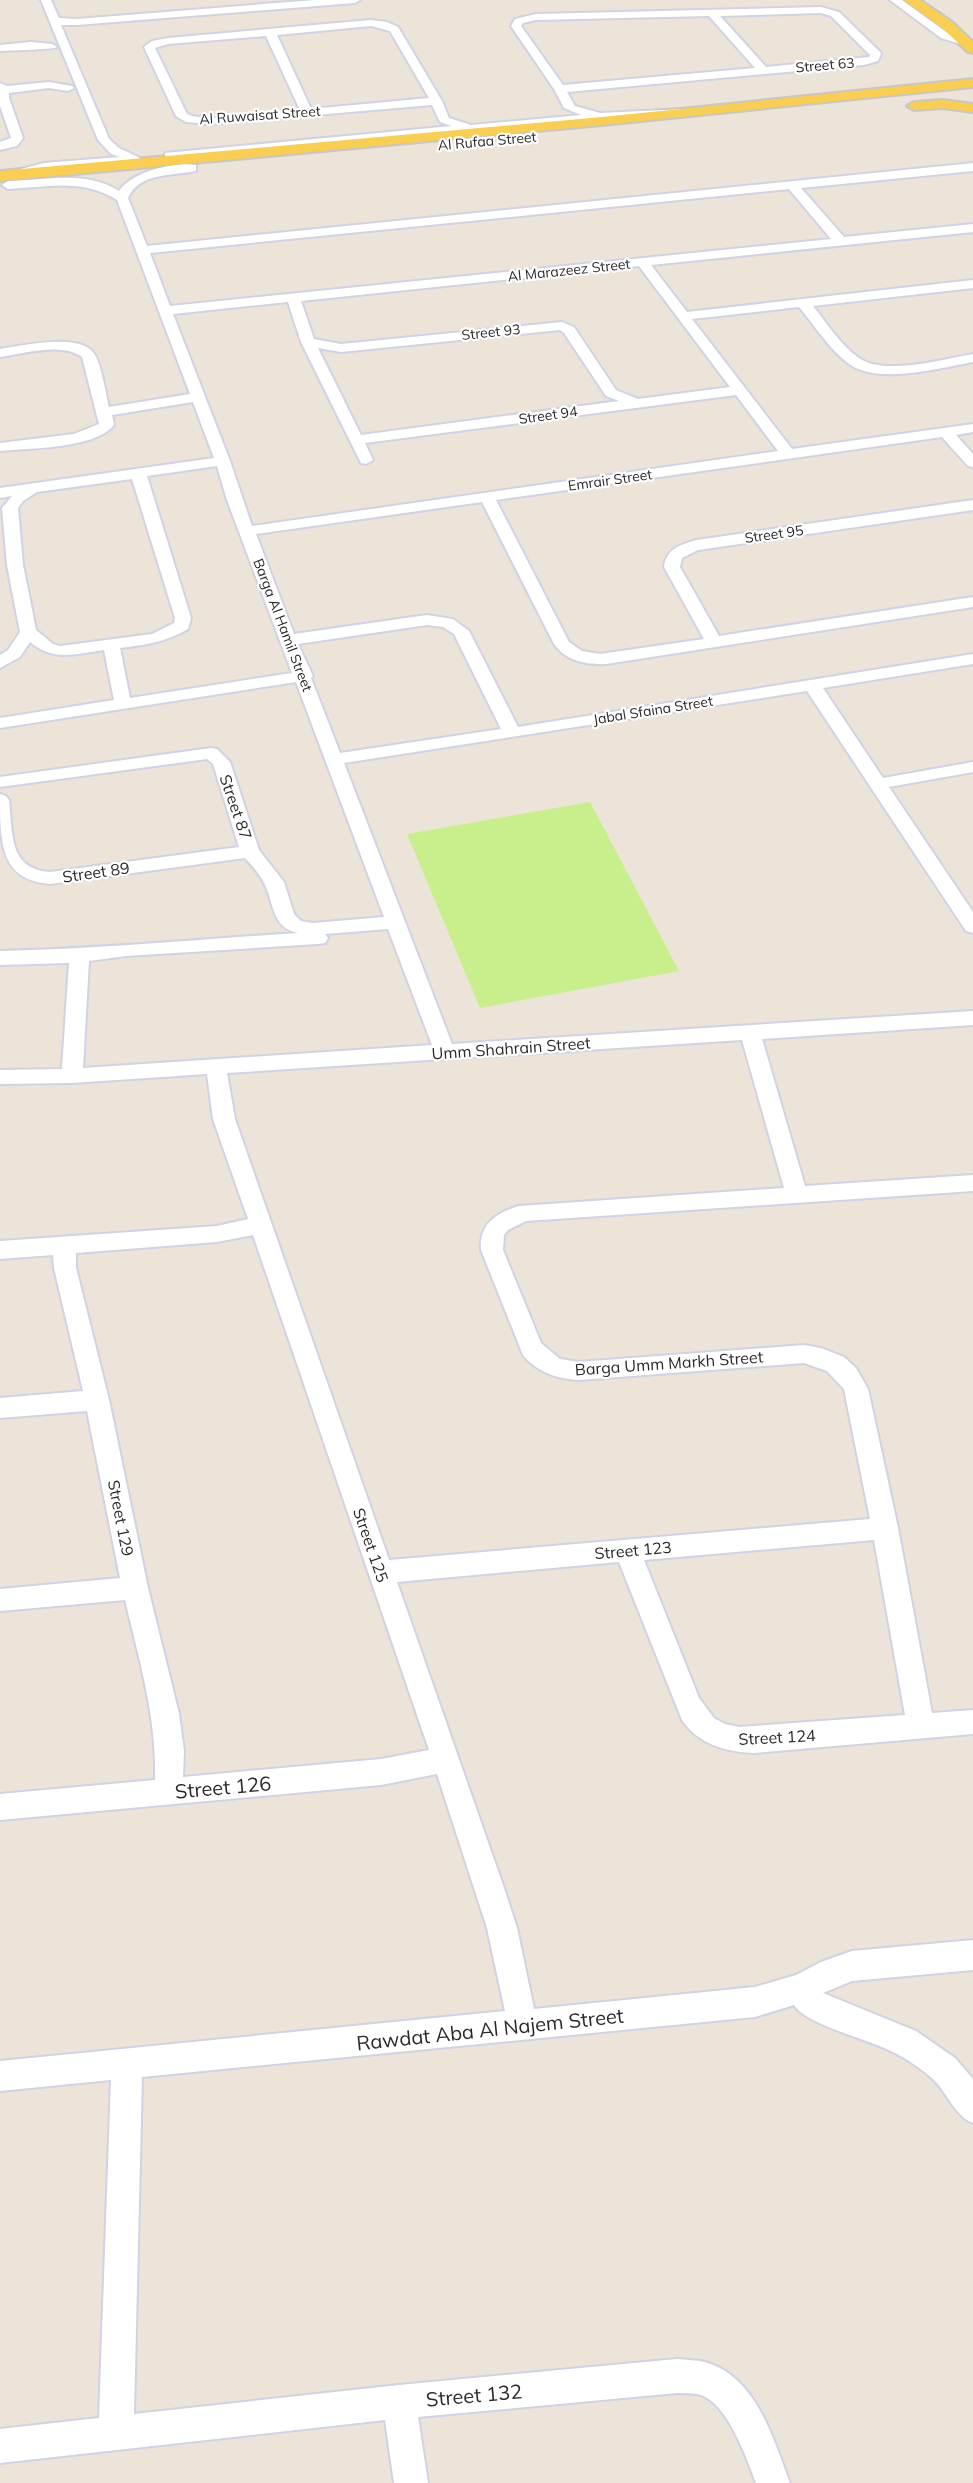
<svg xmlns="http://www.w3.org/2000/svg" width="973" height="2483" font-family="Mulish,sans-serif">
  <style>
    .pitch { fill: #c8ef8c }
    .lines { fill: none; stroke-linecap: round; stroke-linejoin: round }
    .minor-casing { stroke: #cfd3e3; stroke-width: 4 }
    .major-casing { stroke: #c7c7c7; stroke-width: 4 }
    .minor { fill: #fff; fill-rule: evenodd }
    .major { fill: #f9ce51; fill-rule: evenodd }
    .labels { text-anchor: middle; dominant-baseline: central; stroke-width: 4.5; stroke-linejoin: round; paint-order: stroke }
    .far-street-label { font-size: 14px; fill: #292929; stroke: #fff }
    .street-label { font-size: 16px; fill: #292929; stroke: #fff }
    .near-street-label { font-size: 20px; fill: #292929; stroke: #fff }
  </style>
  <rect width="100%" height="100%" fill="#ece4d9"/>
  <path class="pitch" d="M590 802 679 971 480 1008 407 834Z"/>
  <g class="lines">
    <defs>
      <path id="minor" d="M41 0H51L59 18 77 19 315 0H360L355 3 77 25H61L109 139 119 148 140 158 138 161 130 160 124 164 44 171 21 177 15 173 17 170 44 163 120 157 111 154 98 140Z
        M890 0H902L949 34 972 43 967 46 941 38Z
        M821 7 839 12 880 52 881 54 878 61 864 65 567 92 575 106 600 113 684 109 686 111 680 114 169 160 165 159V153L452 126 440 122 432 105 210 124 186 122 176 116 144 47 152 41 168 38 371 20 387 22 398 27 442 101 449 118 471 125 581 115 564 108 554 89 511 26 515 19 536 14ZM821 13 831 16 870 55 869 57 766 67 720 16ZM709 16 755 68 563 85 521 26 523 23 536 20ZM371 26 390 31 429 98 311 109 277 35ZM266 36 300 110C276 112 206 124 187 114L155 48 168 44Z
        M31 42 52 44 57 47C53 50 10 50 0 51V45Z
        M49 82 72 86 74 88 68 91 49 88 9 93V98L23 138 17 146 0 150V142L11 138 0 106V83L7 86Z
        M973 163V171L801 188 844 237 973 224V232L651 265 687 312 973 280V288L813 306C827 323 840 345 859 358 883 376 945 359 973 354V362C940 368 878 385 849 364 829 349 815 326 799 307L692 319 792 449 973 424V432L956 435 973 454V467L968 466 942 437 496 500 569 642 582 651 600 654 704 639 664 567C666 549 681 544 697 540L973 500V510L698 550 682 558 680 567 719 636 973 597V607L606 664C586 665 566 661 554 644L482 502 256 534 294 634 427 615 453 619 469 631 518 727 973 654V664L823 688 883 778 973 762V772L889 787 973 912V933L966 931 807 691 344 763 452 1044 973 1011V1025L762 1039 805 1186 973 1175V1191L526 1221 508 1230 504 1235 503 1250 541 1343 560 1359 579 1362 804 1345 821 1348 844 1357 856 1368 868 1389 898 1528 932 1713 973 1710V1734L754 1753C726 1752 698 1744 682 1720L619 1562 397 1582 505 1891 517 1928 534 2009 755 1987 796 1975 821 1962 852 1951 973 1940V1970L852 1981 823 1993 916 2031 955 2058 973 2079V2123C955 2116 948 2094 934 2080 923 2070 910 2061 897 2054 872 2040 806 2025 794 2005L755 2017 142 2077 134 2414 399 2385 677 2359C686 2360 696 2360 705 2362 757 2377 773 2439 790 2483H756C747 2459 728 2404 701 2395 694 2393 685 2393 677 2393L418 2417 428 2483H394L385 2420 0 2463V2429L99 2418 111 2080 0 2091V2061L505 2011 487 1928 437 1774 381 1785 0 1820V1794L155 1780C157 1718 139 1659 125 1600L0 1611V1589L120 1578 87 1411 0 1418V1398L83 1391 54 1268 53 1255 0 1259V1241L217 1226 248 1219 213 1119 207 1074 72 1083 0 1084V1070L62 1069 69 963 0 965V951C99 949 199 939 298 933 272 928 274 904 265 885 261 875 252 866 245 858L50 884C0 880 0 843 0 794L6 796 9 800C13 833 8 869 50 872L239 847 213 764 207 759 0 787V777L211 748 217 749 230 762 259 850 284 882 294 914 301 921 313 923 384 917 296 682 0 728V718L114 700 104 650C75 654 54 662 30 642L20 657 0 668V655L8 650 20 632 7 565 2 508 12 496 0 498V488L214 458 193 402 112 415 114 425C95 449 29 448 0 451V443L74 434 99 424 82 357C61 342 23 354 0 357V349C22 346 76 333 93 352 101 361 106 395 109 407L190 394 117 200C83 178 46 187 8 189L2 185 8 181C44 180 87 170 119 191 131 172 175 161 196 165V171C172 176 140 172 128 198L147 246ZM789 189 831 239 170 306 150 253ZM639 266 730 387 638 399 616 390 574 327 562 322 341 344 314 339 301 301ZM288 302 301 342 361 463 366 464 373 460 365 443 736 395 778 451 252 526 230 461 173 314ZM560 330 564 333 606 396 619 401 361 435 318 348 341 352ZM217 466 227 500 292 673 130 698 120 648C146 645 166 642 188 629L191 618 147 476ZM132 479 175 618 174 623 152 634 60 646 53 644 36 630 23 565 18 508 23 501 37 492ZM427 625 443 627 454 634 501 729 340 753 311 678 313 676 298 644ZM388 929 432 1045 83 1068 89 961 126 956 318 944 325 943 328 938 325 934ZM742 1040 784 1188 519 1206C496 1213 479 1224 481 1250L523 1355C537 1372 557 1379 579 1380L804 1363 827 1371 844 1389 870 1519 389 1560 235 1119 227 1073ZM253 1235 429 1750 381 1759 183 1777 184 1751 179 1714 148 1588 109 1400 76 1268V1253L217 1242ZM874 1540 905 1715 739 1727 725 1724 714 1718 699 1698 644 1560Z"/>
      <path id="major" d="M904 0H920L952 22 973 42V53L968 52 942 28Z
        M973 79V87L602 125 0 181V171L602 117Z
        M943 100 973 104V112L943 108 914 110 907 106 914 102Z"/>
    </defs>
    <use href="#minor" class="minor-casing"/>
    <use href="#major" class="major-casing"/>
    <use href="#minor" class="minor"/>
    <use href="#major" class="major"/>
  </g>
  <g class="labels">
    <g class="far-street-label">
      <text transform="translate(825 65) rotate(-5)">Street 63</text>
      <text transform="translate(260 115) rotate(-4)">Al Ruwaisat Street</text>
      <text transform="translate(487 141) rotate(-5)">Al Rufaa Street</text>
      <text transform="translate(569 270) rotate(-6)">Al Marazeez Street</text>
      <text transform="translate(491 332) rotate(-6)">Street 93</text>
      <text transform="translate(548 415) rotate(-8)">Street 94</text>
      <text transform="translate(610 480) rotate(-8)">Emrair Street</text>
      <text transform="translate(774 534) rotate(-8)">Street 95</text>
      <text transform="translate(283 625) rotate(69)">Barga Al Hamil Street</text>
      <text transform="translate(653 710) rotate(-9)">Jabal Sfaina Street</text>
    </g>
    <g class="street-label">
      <text transform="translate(236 807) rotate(71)">Street 87</text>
      <text transform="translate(96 872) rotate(-8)">Street 89</text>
      <text transform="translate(511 1048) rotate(-4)">Umm Shahrain Street</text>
      <text transform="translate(669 1363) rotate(-4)">Barga Umm Markh Street</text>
      <text transform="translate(121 1518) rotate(79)">Street 129</text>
      <text transform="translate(371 1545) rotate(71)">Street 125</text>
      <text transform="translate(633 1550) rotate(-5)">Street 123</text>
      <text transform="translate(777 1737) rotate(-3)">Street 124</text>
    </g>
    <g class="near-street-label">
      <text transform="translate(223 1787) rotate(-5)">Street 126</text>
      <text transform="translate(490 2029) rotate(-6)">Rawdat Aba Al Najem Street</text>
      <text transform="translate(474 2395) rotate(-5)">Street 132</text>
    </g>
  </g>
</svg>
